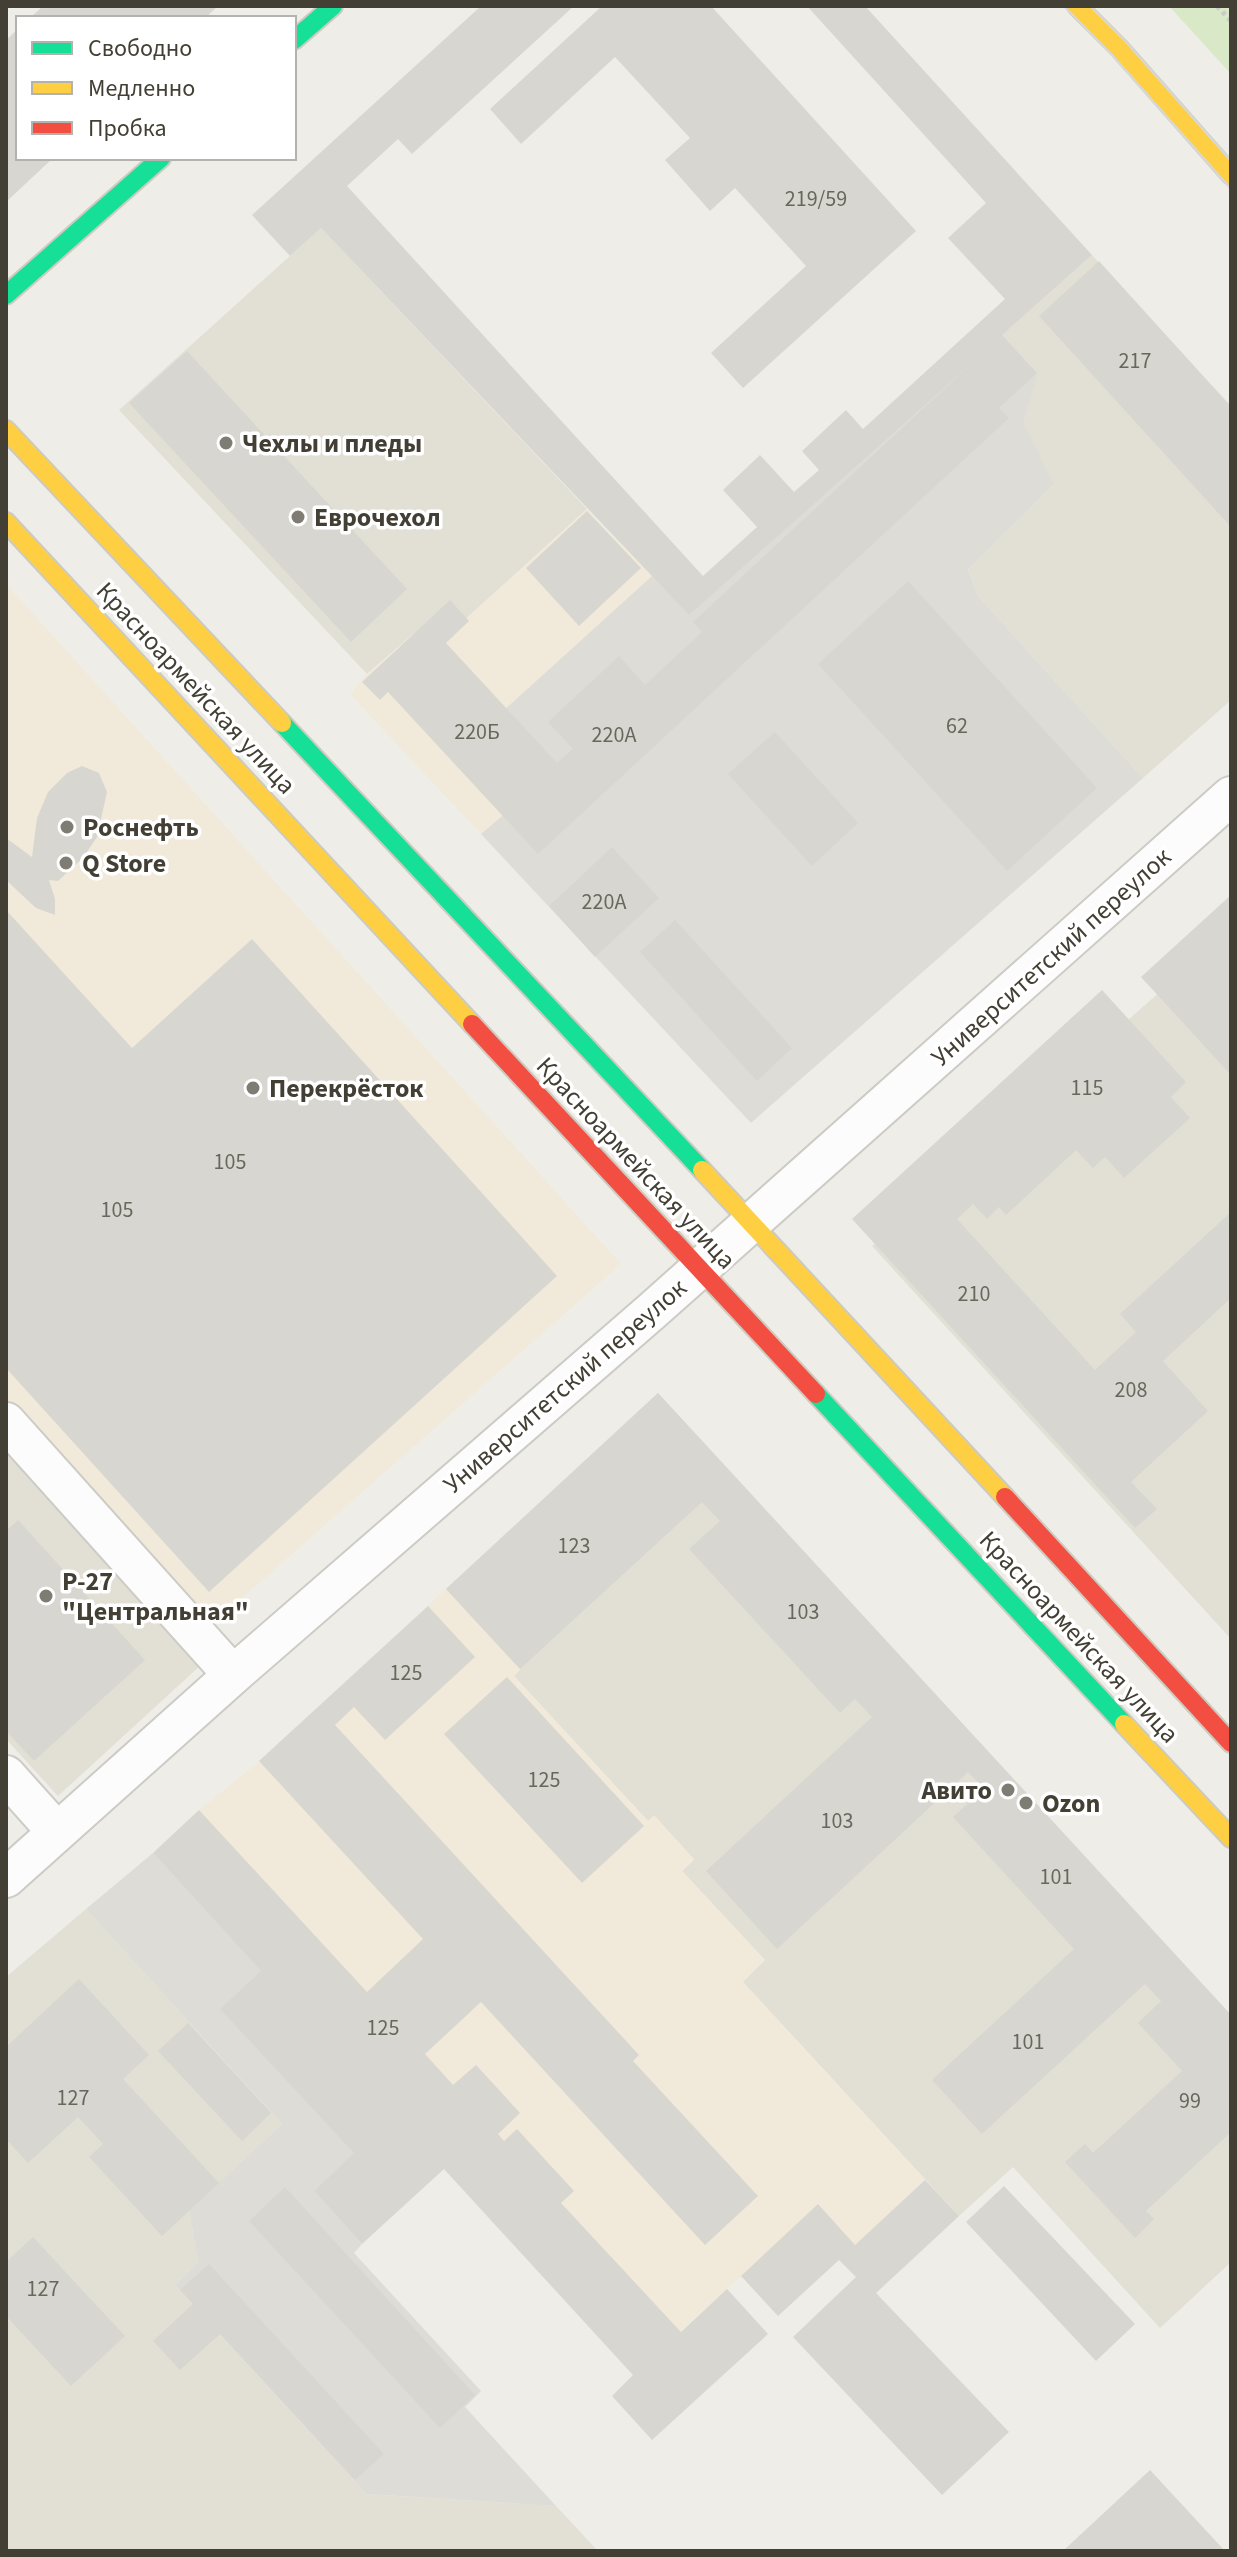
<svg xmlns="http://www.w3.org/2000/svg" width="1237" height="2557" font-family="'Source Sans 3',sans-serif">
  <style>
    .residential { fill: #e2dfd5 }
    .commercial { fill: #f1eada }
    .industrial { fill: #dedcd6 }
    .green { fill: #d9e9c8 }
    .building { fill: #d8d6d0 }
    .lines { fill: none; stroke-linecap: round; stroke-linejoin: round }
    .street-casing { stroke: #cccbc5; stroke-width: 42 }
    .fast-casing { stroke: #cdcabf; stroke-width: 22 }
    .slow-casing { stroke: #cdcabf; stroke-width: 22 }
    .jam-casing { stroke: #cdcabf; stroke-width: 22 }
    .path { stroke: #cccbc6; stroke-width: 5; stroke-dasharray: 4 4; stroke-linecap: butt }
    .street { stroke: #fcfcfc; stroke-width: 38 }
    .fast { stroke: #16e098; stroke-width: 18 }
    .slow { stroke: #ffcf43; stroke-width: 18 }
    .jam { stroke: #f24e42; stroke-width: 18 }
    .tram { stroke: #d8d8d7; stroke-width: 2 }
    .poi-dot { fill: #7f7c73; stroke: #fff; stroke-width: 3 }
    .labels { text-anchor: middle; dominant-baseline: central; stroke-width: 7; stroke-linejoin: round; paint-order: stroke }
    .number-label { font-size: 22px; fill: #69665c }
    .poi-label { font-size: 26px; font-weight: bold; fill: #433f34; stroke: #fff; text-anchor: start }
    .street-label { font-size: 26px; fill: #433f34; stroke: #fff }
  </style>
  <rect width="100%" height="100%" fill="#eeede8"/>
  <path class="residential" d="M321 228 587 509 460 624 442 609 367 674 119 410Z
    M1092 255 1231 406V700L1143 778 978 596 968 568 1054 484 1022 422 1038 375 1000 336Z
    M1231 929V1639L872 1246Z
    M658 1393 1231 2015V2262L1160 2328 1013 2167 959 2216 742 1981 765 1960 682 1871 694 1860 654 1816 648 1821 514 1676 520 1670 446 1589Z
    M6 1450 202 1664 58 1796 6 1739Z
    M86 1909 282 2124 189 2210 198 2262 175 2285 366 2494 556 2506 598 2551H6V1977Z"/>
  <path class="commercial" d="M587 509 652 576 504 710 556 770 481 834 350 694 367 674 442 609 460 624Z
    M6 584 621 1264 208 1628 6 1401Z
    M446 1589 520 1669 514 1676 648 1821 654 1815 694 1859 682 1871 765 1960 743 1982 959 2216 894 2277 860 2240 778 2316 741 2276 633 2375 153 1853 199 1810 260 1761Z"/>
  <path class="industrial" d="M1000 336 1038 375 1023 422 1054 484 968 569 978 596 1143 778 751 1123 481 834 556 770 504 710 652 576 689 614Z
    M153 1853 395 2116 314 2191 362 2244 354 2253 481 2391 465 2407 556 2506 366 2494 175 2285 198 2262 189 2210 282 2124 86 1909Z"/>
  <path class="green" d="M1169 6H1231V74Z"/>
  <path class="building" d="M43 6H218L205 18H30Z
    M481 6H574L412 154 398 139 347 186 703 576 757 527 723 490 760 455 794 492 819 470 802 451 846 410 863 429 1005 299 948 238 986 203 807 6H865L1092 255 1002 335 1037 373 999 408 1009 418 538 854 388 692 380 700 362 682 450 600 469 621 446 643 557 763 573 749 548 722 619 656 645 685 702 632 693 622 981 355 689 615 321 228 290 256 252 215Z
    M602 6H711L916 231 743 388 711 353 806 266 735 188 710 211 665 160 690 138 615 57 521 144 490 109Z
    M18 29V158H53L6 202V40Z
    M1099 261 1231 407V527L1039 316Z
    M187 351 407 589 351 642 129 403Z
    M587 511 641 568 579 626 526 568Z
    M908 581 1097 788 1007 871 818 664Z
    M775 732 858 823 812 866 728 774Z
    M82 766 99 773 107 792 97 837 83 858 58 881 49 880 55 899V915L36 908 6 880V838L32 857 37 818 48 792 67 773Z
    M612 847 659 898 595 957 549 906Z
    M1231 895V1075L1141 977Z
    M6 910 132 1048 252 939 557 1276 209 1592 6 1368Z
    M675 920 792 1048 757 1081 640 952Z
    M1102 990 1186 1082 1171 1097 1190 1118 1124 1178 1105 1157 1093 1168 1076 1150 1006 1215 999 1207 987 1219 973 1204 957 1219 1095 1370 1136 1332 1120 1314 1231 1212V1298L1163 1361 1208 1411 1131 1482 1157 1509 1135 1528 852 1219Z
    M658 1393 1231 2015V2132L1146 2211 1154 2219 1135 2238 1065 2162 1085 2144 1093 2153 1182 2071 1138 2023 1161 2001 1145 1984 982 2134 932 2080 1074 1949 953 1817 984 1789 968 1772 777 1949 706 1871 872 1717 855 1699 840 1713 689 1549 720 1521 702 1502 520 1669 446 1589Z
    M18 1520 145 1660 34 1761 6 1731V1531Z
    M428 1606 475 1657 385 1740 354 1707 335 1725 639 2055 633 2061 758 2196 705 2245 481 2002 425 2054 453 2085 476 2065 520 2113 498 2134 504 2141 517 2129 574 2191 561 2203 681 2332 727 2289 768 2334 652 2440 612 2396 633 2375 444 2169 362 2244 314 2191 354 2153 220 2009 261 1971 153 1853 199 1810 367 1992 423 1939 259 1761Z
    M507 1677 644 1826 582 1883 444 1734Z
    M79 1979 149 2055 123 2079 219 2183 162 2236 89 2157 103 2144 78 2117 28 2163 6 2139V2047Z
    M188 2023 271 2113 242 2141 158 2051Z
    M925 2180 959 2216 876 2293 1009 2432 942 2495 793 2337 856 2277 839 2260 778 2316 741 2276 818 2204 855 2245Z
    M1004 2186 1135 2324 1096 2361 966 2222Z
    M285 2187 475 2395 440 2428 249 2221Z
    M33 2237 125 2336 71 2386 6 2316V2262Z
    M209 2264 384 2454 355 2480 220 2334 180 2370 153 2341 193 2304 180 2290Z
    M1150 2470 1225 2551H1066L1065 2549Z"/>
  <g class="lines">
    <defs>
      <path id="street" d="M6 1422 233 1675
        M6 1775 57 1832
        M6 1878 233 1675 652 1311 1231 796"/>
      <path id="fast" d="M294 40 333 6
        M6 295 161 158
        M282 723 702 1170
        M816 1394 1124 1724"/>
      <path id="slow" d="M1077 6 1120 49 1231 175
        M6 430 282 723
        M6 522 472 1024
        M702 1170 1005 1497
        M1124 1724 1231 1838"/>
      <path id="jam" d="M472 1024 816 1394
        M1005 1497 1231 1743"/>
    </defs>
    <use href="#street" class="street-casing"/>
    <use href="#fast" class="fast-casing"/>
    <use href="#slow" class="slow-casing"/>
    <use href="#jam" class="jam-casing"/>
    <path class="path" d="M1217 6 1231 21"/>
    <use href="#street" class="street"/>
    <use href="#fast" class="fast"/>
    <use href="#slow" class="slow"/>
    <use href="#jam" class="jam"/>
    <path class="tram" d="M1064 6 1113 56 1231 189
      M1090 6 1127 43 1231 161"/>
  </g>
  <g class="poi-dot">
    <circle cx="226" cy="443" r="8"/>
    <circle cx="298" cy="517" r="8"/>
    <circle cx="67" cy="827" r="8"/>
    <circle cx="66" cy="863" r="8"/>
    <circle cx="253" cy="1088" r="8"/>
    <circle cx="46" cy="1596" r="8"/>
    <circle cx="1008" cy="1790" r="8"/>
    <circle cx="1026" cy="1803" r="8"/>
  </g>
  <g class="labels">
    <g class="number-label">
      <text x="816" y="199">219/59</text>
      <text x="1135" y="361">217</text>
      <text x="957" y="726">62</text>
      <text x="477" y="732">220Б</text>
      <text x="614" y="735">220А</text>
      <text x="604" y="902">220А</text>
      <text x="1087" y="1088">115</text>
      <text x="230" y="1162">105</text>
      <text x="117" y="1210">105</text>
      <text x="974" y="1294">210</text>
      <text x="1131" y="1390">208</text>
      <text x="574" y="1546">123</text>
      <text x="803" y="1612">103</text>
      <text x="406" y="1673">125</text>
      <text x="544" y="1780">125</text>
      <text x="837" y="1821">103</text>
      <text x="1056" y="1877">101</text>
      <text x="383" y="2028">125</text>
      <text x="1028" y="2042">101</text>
      <text x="73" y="2098">127</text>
      <text x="1190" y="2101">99</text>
      <text x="43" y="2289">127</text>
    </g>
    <g class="poi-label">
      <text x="242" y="443">Чехлы и пледы</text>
      <text x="314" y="517">Еврочехол</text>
      <text x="83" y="827">Роснефть</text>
      <text x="82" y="863">Q Store</text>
      <text x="269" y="1088">Перекрёсток</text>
      <text x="62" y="1581">Р-27<tspan x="62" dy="30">"Центральная"</tspan></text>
      <text x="992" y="1790" text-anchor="end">Авито</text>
      <text x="1042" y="1803">Ozon</text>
    </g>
    <g class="street-label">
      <text transform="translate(196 688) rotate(47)">Красноармейская улица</text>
      <text transform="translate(1051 957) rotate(-42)">Университетский переулок</text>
      <text transform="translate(636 1163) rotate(47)">Красноармейская улица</text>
      <text transform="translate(565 1386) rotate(-41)">Университетский переулок</text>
      <text transform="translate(1079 1637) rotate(47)">Красноармейская улица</text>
    </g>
  </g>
  <rect width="1237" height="2557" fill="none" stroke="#433f34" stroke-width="16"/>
  <rect x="16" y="16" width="280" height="144" fill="#ffffff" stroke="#b4b2ae" stroke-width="2"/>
  <rect x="32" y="42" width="40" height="12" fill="#16e098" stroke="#b4b2ae" stroke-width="2"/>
  <text x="88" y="56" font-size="24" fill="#433f34">Свободно</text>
  <rect x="32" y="82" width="40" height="12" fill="#ffcf43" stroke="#b4b2ae" stroke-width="2"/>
  <text x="88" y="96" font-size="24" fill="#433f34">Медленно</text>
  <rect x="32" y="122" width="40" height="12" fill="#f24e42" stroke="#b4b2ae" stroke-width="2"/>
  <text x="88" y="136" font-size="24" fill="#433f34">Пробка</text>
</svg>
